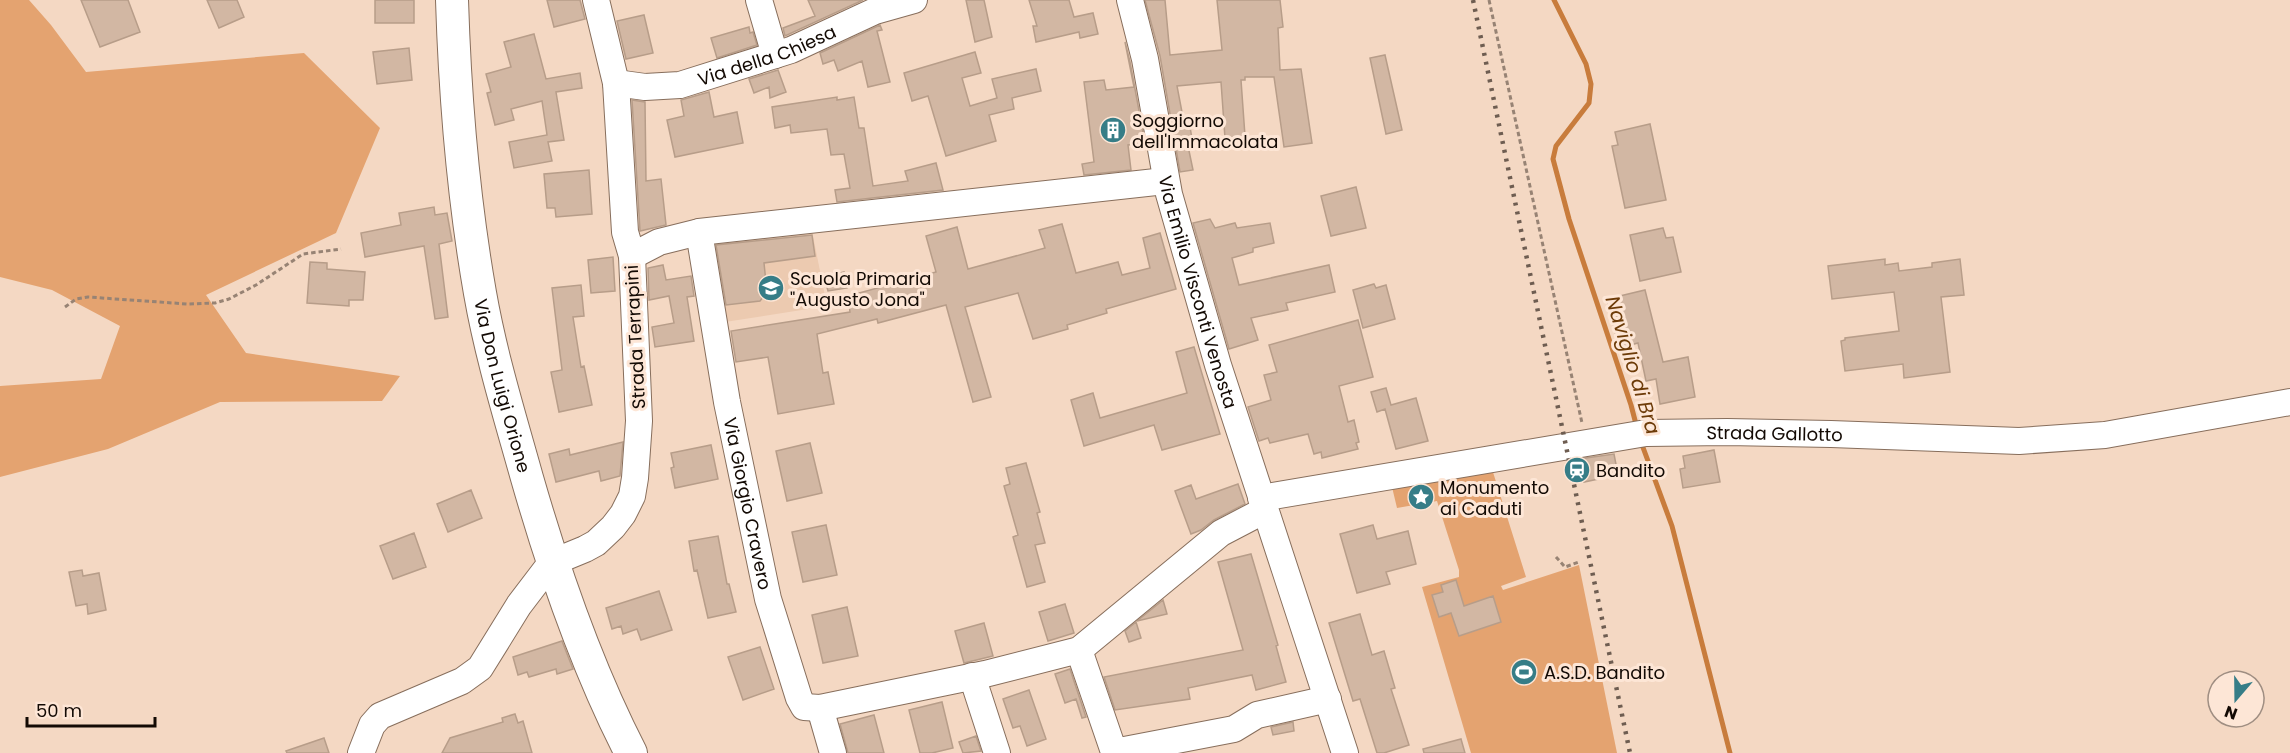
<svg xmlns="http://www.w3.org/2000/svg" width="2290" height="753" font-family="Poppins,sans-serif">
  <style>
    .built { fill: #eccab0 }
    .green { fill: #e4a370 }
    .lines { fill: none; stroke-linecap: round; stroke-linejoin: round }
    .stream { stroke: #c87c3c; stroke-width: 5 }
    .building { fill: #d2b7a3; stroke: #b79d89; stroke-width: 1.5 }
    .minor-casing { stroke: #876e5c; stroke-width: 28 }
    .major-casing { stroke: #876e5c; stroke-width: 34 }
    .path { stroke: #978374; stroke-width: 3; stroke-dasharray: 4.5 3; stroke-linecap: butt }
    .minor { stroke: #fff; stroke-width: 26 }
    .major { stroke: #fff; stroke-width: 32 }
    .rail { stroke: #6e5d51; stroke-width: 4.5; stroke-dasharray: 3 6; stroke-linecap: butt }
    .labels { text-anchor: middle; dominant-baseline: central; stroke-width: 6; stroke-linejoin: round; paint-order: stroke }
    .street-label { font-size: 18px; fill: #130a04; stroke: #fde6d6 }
    .poi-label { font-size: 18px; fill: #130a04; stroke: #fde6d6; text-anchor: start }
    .water-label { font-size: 20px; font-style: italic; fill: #6d3b08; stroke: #fde6d6 }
  </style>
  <rect width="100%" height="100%" fill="#f4d8c3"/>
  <path class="built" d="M811 226 827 306 725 322 712 242Z"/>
  <path class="green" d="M0 0H29L51 25 86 72 304 53 380 128 336 233 206 295 246 353 400 376 382 401 220 402 108 449 0 477V386L101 379 120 326 52 290 0 277Z
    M1492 469 1526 577 1501 586 1503 590 1579 565 1617 753H1471L1422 587 1459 577V570L1437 501 1397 508 1392 487Z"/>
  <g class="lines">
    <path class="stream" d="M1554 0 1586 64 1591 84 1589 103 1556 146 1553 159 1569 219 1631 405 1637 428
      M1641 442 1672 526 1730 753"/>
  </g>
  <path class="building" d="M81 0H128L140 32 100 47Z
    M207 0H237L244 17 219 28Z
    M375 0H414V23H375Z
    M547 0H580L585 19 554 27Z
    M808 0H863L785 36 783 28 815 16Z
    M966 0H984L992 37 975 42Z
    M1029 0H1069L1074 17 1093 13 1098 34 1080 38 1079 32 1036 42 1033 26H1037Z
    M1145 0H1165L1170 55 1222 50 1217 0H1280L1283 27 1278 28 1280 70 1301 69 1312 143 1284 147 1274 77H1245V80H1241L1245 136 1225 138 1221 82 1177 86 1185 128 1190 127 1193 145 1188 146 1193 170 1180 172 1160 56Z
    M644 15 653 53 626 59 617 21Z
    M880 25 882 30 877 31 890 82 868 87 862 61 838 71 834 60 823 64 820 53Z
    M749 27 750 33 753 32 757 45 717 58 711 38Z
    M534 34 546 79 580 73 582 88 556 92 564 140 548 142 552 161 514 168 509 142 547 135 542 101 511 109 514 120 495 125 487 93 491 92 486 74 511 67 504 42Z
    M1125 42 1130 62 1145 143 1128 145 1131 170 1084 175 1082 164 1094 162 1084 82 1104 80 1106 90 1134 87Z
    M409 48 412 80 377 84 373 52Z
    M975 52 981 73 962 78 970 106 997 98 992 79 1036 69 1041 91 1012 98 1014 109 989 115 996 141 946 156 928 96 912 101 904 73Z
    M1385 55 1402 130 1386 134 1370 58Z
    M778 70 786 92 770 98 769 87 754 93 749 79Z
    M709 92 714 117 737 112 743 143 675 157 667 120 684 116 681 100Z
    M837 97V100L854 97 859 128H864L873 186 908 181 905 171 936 163 943 190 837 202 835 190 850 188 844 154 831 155 827 129 791 133 790 125 775 128 772 107Z
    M632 100 645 102 646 181 661 179 666 225 640 231Z
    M1650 124 1666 200 1625 208 1612 146 1618 145 1615 132Z
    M589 170 592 214 556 217 555 208H547L544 174Z
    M1356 187 1366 228 1331 236 1321 196Z
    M434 207 435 215 447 213 452 241 439 244 448 317 435 319 424 246 365 257 361 233 401 225 399 213Z
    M1210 219 1215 228 1235 223 1237 228 1270 223 1274 243 1253 248V252L1232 258 1239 285 1329 265 1335 292 1286 303 1288 310 1251 318 1258 340 1229 349 1193 223Z
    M1062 224 1076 273 1118 262 1122 275 1150 268 1143 238 1160 233 1176 289 1106 309 1107 313 1067 325 1068 329 1033 339 1018 293 965 307 991 397 973 402 946 305 878 323 877 319 817 334 823 373 828 372 834 404 778 414 768 357 736 362 731 331 850 312 848 296 936 272 926 236 957 227 968 269 1045 248 1039 230Z
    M1663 228 1666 238 1673 237 1681 272 1640 281 1630 235Z
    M812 235 815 256 764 263 767 292 760 301 726 305 716 245Z
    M613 257 615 291 591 293 588 260Z
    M1885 259V265L1898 263 1899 271 1932 267V263L1960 259 1964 295 1941 297 1950 372 1904 378 1903 364 1845 371 1841 341 1845 340V338L1899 331 1894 292 1832 299 1828 266Z
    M310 262 327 263V269L365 272 363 300H349V306L307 303Z
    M663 265 666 280 691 276 694 296 687 297 694 341 655 347 652 327 674 323 669 296 649 300 648 268Z
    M844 272 847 288 828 291 824 277Z
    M1374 284 1376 288 1386 285 1395 319 1363 328 1353 290Z
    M581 285 584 316 573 317 581 367 584 366 592 405 559 412 551 372 562 370 552 288Z
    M1645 290 1663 362 1688 357 1695 397 1660 404 1656 379 1646 381 1638 343 1619 348 1607 299Z
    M1358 320 1373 377 1339 386 1348 422 1354 420 1359 442 1356 443 1358 449 1322 458 1321 452 1314 454 1308 434 1270 443 1268 438 1259 441 1248 407 1271 400 1264 375 1277 372 1269 345Z
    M1194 347 1220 434 1162 450 1154 425 1084 446 1071 400 1093 393 1100 418 1187 393 1176 352Z
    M1386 388 1391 405 1416 398 1428 441 1396 449 1385 409 1377 412 1371 392Z
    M623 442 620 476 601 481 599 471 556 482 549 454 569 449 570 455Z
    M810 443 822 493 787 501 776 451Z
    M711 445 718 479 675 488 671 468 674 467 671 453Z
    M1714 450 1720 482 1683 488 1680 469 1685 468 1683 456Z
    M1614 454 1618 475 1584 482 1579 459Z
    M1026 463 1040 512 1037 513 1045 543 1035 545 1045 582 1027 587 1013 537 1018 535 1004 486 1010 484 1006 468Z
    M1238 484 1245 504 1214 520 1201 530 1191 534 1175 491 1191 485 1196 499Z
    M471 490 482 518 448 532 437 504Z
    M826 525 837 575 803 582 792 532Z
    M1373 525 1377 539 1408 531 1416 564 1386 572 1390 584 1357 593 1340 534Z
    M414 533 426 567 393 579 380 546Z
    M718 536 727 584H729L736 612 708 618 697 570 694 571 689 541Z
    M1251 554 1278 645 1276 646 1286 682 1256 690 1252 675 1188 688 1190 699 1115 710 1104 677 1243 650 1218 562Z
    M82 570 83 576 99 573 106 610 88 614 87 604 76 606 69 572Z
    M1456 580 1464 606 1493 596 1501 622 1459 636 1451 613 1439 617 1432 595 1443 592 1441 585Z
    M659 591 672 630 641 640 637 629 623 634 621 626 612 629 606 608Z
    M1163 600 1167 614 1137 621Z
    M1065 604 1074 633 1048 641 1039 612Z
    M847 607 858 656 823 663 812 615Z
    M1360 614 1372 655 1384 651 1395 688 1391 689 1409 745 1384 753H1377L1360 699 1353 701 1329 623Z
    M1136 622 1141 638 1129 642 1125 631Z
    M984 623 993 656 964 663 955 631Z
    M562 641 573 669 557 674 556 669 529 677 527 672 518 675 513 657Z
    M760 647 774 689 743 700 728 657Z
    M1070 669 1086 717 1082 718 1076 699 1065 703 1055 674Z
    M1029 690 1046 739 1027 746 1020 726 1013 728 1003 699Z
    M942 702 953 748 932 753H920L909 710Z
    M515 714 518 723 523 721 532 753H442L450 738 503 722 502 718Z
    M874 715 884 753H848L840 724Z
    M1293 722 1294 731 1273 735 1271 727Z
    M976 736 981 751 963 753 959 742Z
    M324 738 329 753H287L286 751Z
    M1461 739 1465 753H1424L1423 749Z"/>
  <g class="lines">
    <defs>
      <g id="minor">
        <path d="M759 0 775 55"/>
        <path id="s1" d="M1130 0 1145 59 1169 194 1218 365 1345 753"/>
        <path id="s2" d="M616 83 645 87 680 85 791 50 875 11 914 0"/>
        <path id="s3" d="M699 232 727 402 768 599 799 698 804 707 820 708 985 674 1079 650 1221 533 1265 510"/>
        <path d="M632 256 659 242 699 232 1165 181"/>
        <path id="s4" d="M1261 498 1646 433 1727 432 1831 434 2019 441 2105 435 2290 402"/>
        <path d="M1079 650 1114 752 1234 729 1257 715 1328 699"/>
        <path d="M972 676 997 753"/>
        <path d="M820 708 833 753"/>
        <path d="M361 753 372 725 380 716 462 681 480 668 519 605 551 563 585 549 596 543 613 527 623 514 632 496 635 478 639 421 632 256 625 232 616 83 596 0"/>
      </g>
      <g id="major">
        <path id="s5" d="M452 0C455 98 463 196 480 293 491 356 510 417 527 478 554 572 586 666 631 753"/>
      </g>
    </defs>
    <use href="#minor" class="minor-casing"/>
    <use href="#major" class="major-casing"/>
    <path class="path" d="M1489 0 1582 423
      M65 307 76 299 88 297 187 304 215 303 229 299 256 285 303 254 341 249
      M1556 557 1565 567 1579 562"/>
    <use href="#minor" class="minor"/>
    <use href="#major" class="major"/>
    <path class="rail" d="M1473 0 1630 753"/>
  </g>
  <defs>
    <symbol id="building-disc" viewBox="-11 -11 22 22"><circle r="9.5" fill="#367d87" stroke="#fde6d6"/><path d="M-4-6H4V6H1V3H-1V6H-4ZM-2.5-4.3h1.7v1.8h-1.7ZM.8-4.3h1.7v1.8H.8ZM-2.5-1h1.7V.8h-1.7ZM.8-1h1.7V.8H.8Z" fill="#fff"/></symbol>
    <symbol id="school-disc" viewBox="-11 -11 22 22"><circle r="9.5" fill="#367d87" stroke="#fde6d6"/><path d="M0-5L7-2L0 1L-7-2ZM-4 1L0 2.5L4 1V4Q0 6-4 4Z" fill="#fff"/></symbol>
    <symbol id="station-disc" viewBox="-11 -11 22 22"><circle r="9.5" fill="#367d87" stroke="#fde6d6"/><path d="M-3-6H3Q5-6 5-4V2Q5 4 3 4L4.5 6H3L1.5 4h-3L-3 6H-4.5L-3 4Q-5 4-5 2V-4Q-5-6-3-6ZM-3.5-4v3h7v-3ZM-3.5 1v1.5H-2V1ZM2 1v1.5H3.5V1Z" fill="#fff"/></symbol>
    <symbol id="sight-disc" viewBox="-11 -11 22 22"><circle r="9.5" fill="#367d87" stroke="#fde6d6"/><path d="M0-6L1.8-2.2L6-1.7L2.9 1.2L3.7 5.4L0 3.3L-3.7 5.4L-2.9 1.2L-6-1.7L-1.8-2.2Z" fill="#fff"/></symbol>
    <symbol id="stadium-disc" viewBox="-11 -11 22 22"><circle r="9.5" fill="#367d87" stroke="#fde6d6"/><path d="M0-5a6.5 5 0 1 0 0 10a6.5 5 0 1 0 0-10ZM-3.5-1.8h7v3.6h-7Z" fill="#fff"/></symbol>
  </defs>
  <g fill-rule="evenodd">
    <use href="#building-disc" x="1098" y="115" width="30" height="30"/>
    <use href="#school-disc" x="756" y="273" width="30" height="30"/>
    <use href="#station-disc" x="1562" y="455" width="30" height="30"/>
    <use href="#sight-disc" x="1406" y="482" width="30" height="30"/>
    <use href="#stadium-disc" x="1509" y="657" width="30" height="30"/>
  </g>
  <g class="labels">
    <g class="street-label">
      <text stroke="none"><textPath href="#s2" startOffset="156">Via della Chiesa</textPath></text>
      <text stroke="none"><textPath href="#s1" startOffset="300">Via Emilio Visconti Venosta</textPath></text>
      <text transform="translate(635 337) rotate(-93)">Strada Terrapini</text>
      <text stroke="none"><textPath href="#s5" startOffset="390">Via Don Luigi Orione</textPath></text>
      <text stroke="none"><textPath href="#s4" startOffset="519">Strada Gallotto</textPath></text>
      <text stroke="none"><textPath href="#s3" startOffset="276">Via Giorgio Cravero</textPath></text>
    </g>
    <g class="poi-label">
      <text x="1132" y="120">Soggiorno<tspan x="1132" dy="21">dell'Immacolata</tspan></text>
      <text x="790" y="278">Scuola Primaria<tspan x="790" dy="21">"Augusto Jona"</tspan></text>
      <text x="1596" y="470">Bandito</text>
      <text x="1440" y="487">Monumento<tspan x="1440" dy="21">ai Caduti</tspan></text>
      <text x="1544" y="672">A.S.D. Bandito</text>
    </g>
    <g class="water-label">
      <text transform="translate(1633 365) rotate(73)">Naviglio di Bra</text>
    </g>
  </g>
  <g transform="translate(2236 699) rotate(200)"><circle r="28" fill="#fde6d6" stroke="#9f8e82" stroke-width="1.5"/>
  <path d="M0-4.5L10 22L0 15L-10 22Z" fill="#367d87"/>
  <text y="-9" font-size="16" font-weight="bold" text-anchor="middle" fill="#130a04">N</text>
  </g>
  <path d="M27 717v9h128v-9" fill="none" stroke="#130a04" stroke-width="3"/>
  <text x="36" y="717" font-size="18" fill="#130a04" stroke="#fde6d6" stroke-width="4.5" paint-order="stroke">50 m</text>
</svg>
